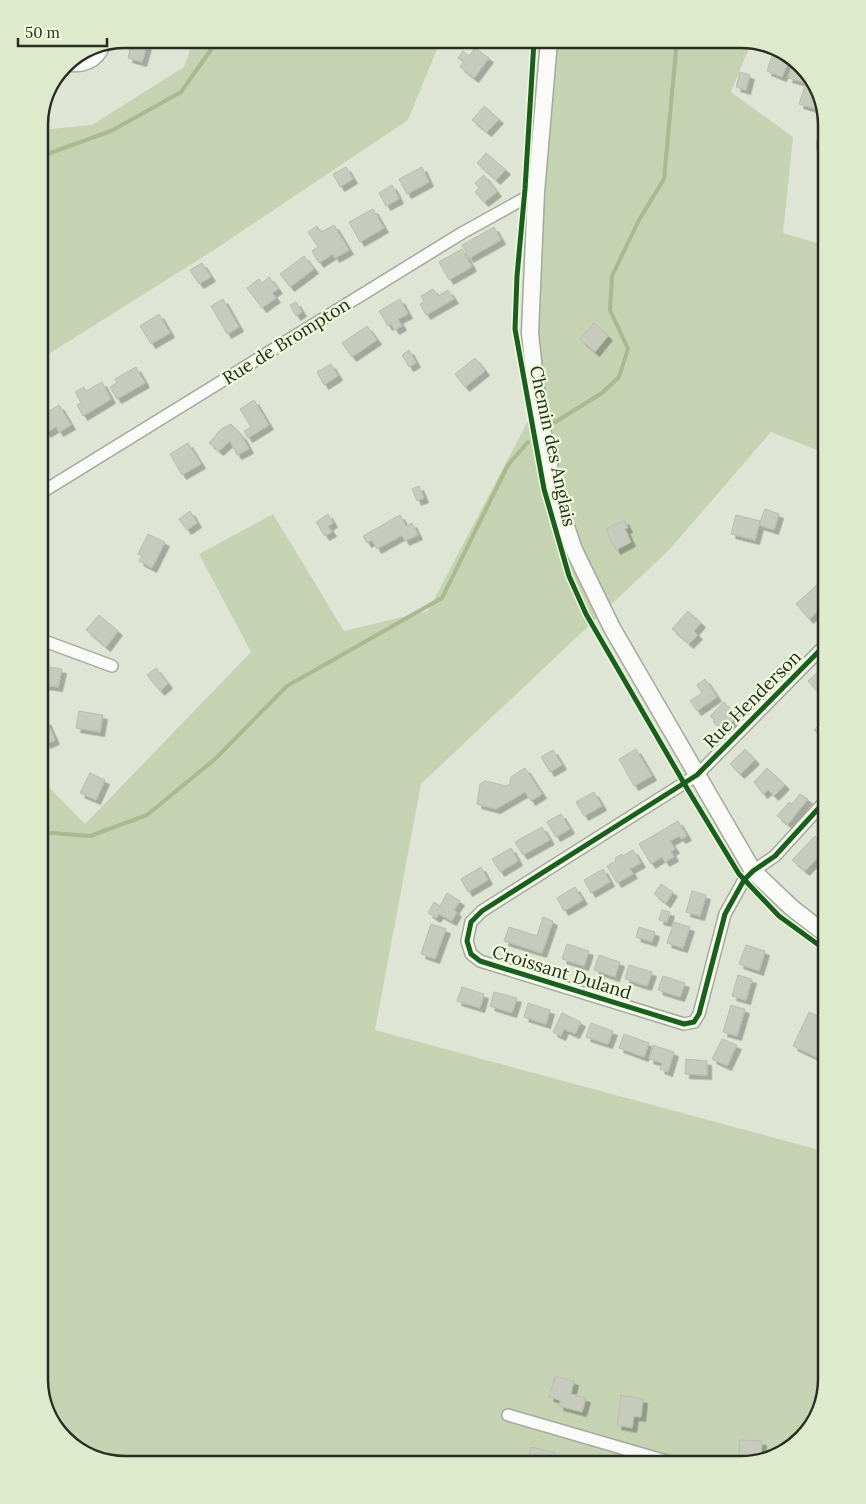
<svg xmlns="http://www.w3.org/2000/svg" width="866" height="1504" font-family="Lora,serif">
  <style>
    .green { fill: #c6d3b2 }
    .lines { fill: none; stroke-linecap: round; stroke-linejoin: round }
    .stream { stroke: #a9ba90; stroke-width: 4 }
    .building { fill: #c6cbbd; stroke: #b8bdb0; filter: url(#shadow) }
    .street-casing { stroke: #a4a99d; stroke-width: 14 }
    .secondary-casing { stroke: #a4a99d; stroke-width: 19 }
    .street { stroke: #fafbf9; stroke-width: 11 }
    .secondary { stroke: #fafbf9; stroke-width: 16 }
    .cycleway-casing { stroke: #edfadb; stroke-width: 8 }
    .cycleway { stroke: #1b5e20; stroke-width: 5 }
    .labels { text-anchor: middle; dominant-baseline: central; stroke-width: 4.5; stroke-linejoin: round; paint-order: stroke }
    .street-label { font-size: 18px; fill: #282c21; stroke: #edfadb }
    .rim { fill: none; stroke: #282c21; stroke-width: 2.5 }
  </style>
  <defs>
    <filter id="shadow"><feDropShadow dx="4.5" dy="4.5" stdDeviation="0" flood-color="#0004"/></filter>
  </defs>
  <rect width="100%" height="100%" fill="#dfe5d5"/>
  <path class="green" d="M747 39 752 41 731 92 793 137 783 233 827 246V454L771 432 670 549 421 784 375 1030 827 1152V1380L813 1427 779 1457 741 1465H119L77 1451 47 1417 39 1379V777L85 824 251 652 199 554 273 514 344 631 428 611 538 402 539 204 555 41Z
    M440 42 408 120 214 250 39 360V130L92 125 184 67 192 44Z"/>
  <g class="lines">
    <path class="stream" d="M39 157 111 131 181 92 215 44
      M552 424 602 393 619 377 628 349 610 310 612 276 639 220 664 179 677 40
      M39 832 90 836 147 815 215 759 287 686 442 598 508 465 528 442"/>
  </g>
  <path class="building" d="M131 45H147L142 62 128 58Z
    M475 48 489 58 474 78 460 67 463 62 458 58 463 51 469 56Z
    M773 53 789 59 782 77 767 71Z
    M793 61 797 63 819 87 821 96 816 109 799 104 806 83 788 78Z
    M740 72 750 75 746 90 736 87Z
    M484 106 499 119 487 132 472 120Z
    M486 153 506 170 496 180 477 163Z
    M346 167 353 179 340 187 333 174Z
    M422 167 429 182 407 194 399 179Z
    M484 175 497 192 484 202 475 192 479 188 475 183Z
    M392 185 399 199 386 206 379 193Z
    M373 209 384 228 360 242 349 222Z
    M334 225 349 250 335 258 333 254 319 263 312 251 318 247 308 232 317 226 321 232Z
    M494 227 501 240 469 258 462 245Z
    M462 249 472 267 449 280 439 262Z
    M304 256 314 269 290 287 280 274Z
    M202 263 211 277 199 284 190 270Z
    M269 277 278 289 272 293 276 298 262 308 247 288 259 279 262 283Z
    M433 289 438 296 448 290 454 299 426 315 420 304 424 302 421 296Z
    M223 299 239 327 227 334 211 306Z
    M400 299 408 314 398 319 402 326 395 330 391 324 388 326 379 311Z
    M296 302 302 312 296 316 290 305Z
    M159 314 170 333 151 344 140 326Z
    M594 323 608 336 595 352 580 339Z
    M367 326 377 340 352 357 342 343Z
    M409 350 416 363 409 367 402 355Z
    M475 358 485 371 465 387 455 374Z
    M331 364 338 376 324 385 317 372Z
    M136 367 145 383 117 399 110 387 117 383 115 379Z
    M102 382 111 399 83 416 77 405 81 403 75 392 84 387 86 391Z
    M254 400 269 425 248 438 244 431 251 427 240 409Z
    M59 405 71 425 59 432 56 427 46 433 39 417Z
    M231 424 242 436 249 449 237 455 230 441 219 451 209 443 221 429Z
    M188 443 201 464 182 475 170 454Z
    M419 486 424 498 417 501 412 489Z
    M765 509 779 514 774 530 759 525Z
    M190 511 197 523 187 530 179 519Z
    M328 514 333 523 328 526 332 532 325 536 316 522Z
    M400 515 406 526 412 523 418 535 405 541 402 535 377 549 372 540 367 543 363 536Z
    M736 515 760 521 755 540 731 534Z
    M624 520 628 528 625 529 631 542 616 550 606 529Z
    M148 534 165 542 152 568 139 561 142 556 138 554Z
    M820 582 827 589V594L823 597 827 602 809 619 796 604Z
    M688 611 701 623 694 631 698 635 689 644 672 629Z
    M99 615 118 631 106 647 86 630Z
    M48 667 62 669 58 687 44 685Z
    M156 668 168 684 160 691 147 675Z
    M819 671 827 680V693L822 697 808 681Z
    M705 679 717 697 697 711 690 701 702 693 697 685Z
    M724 702 731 710 737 705 743 711 722 731 713 722 715 721 710 716Z
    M79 711 103 715 100 732 76 728Z
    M827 717V744L814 730Z
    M46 720 55 740 46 744 39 729V724Z
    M636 749 652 776 634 786 619 759Z
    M745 749 755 760 740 774 730 764Z
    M553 750 562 765 550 772 541 757Z
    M525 768 542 794 531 801 525 792 496 809 477 804 480 784 485 781 506 786 510 784 511 777Z
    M767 768 785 785 774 796 768 790 763 794 754 782Z
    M90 773 105 780 96 800 80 793Z
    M594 792 602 806 584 816 576 802Z
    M800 794 808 799 788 824 777 816 789 802 792 804Z
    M561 814 570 829 556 837 547 822Z
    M678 821 687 836 681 839 679 836 670 841 675 849 671 851 674 857 665 862 662 857 651 864 639 844Z
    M542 827 550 840 523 855 515 842Z
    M815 836 827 848V851L824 854 823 852 805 871 792 860Z
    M511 848 518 861 500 872 492 859Z
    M633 850 641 863 630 869 633 874 617 883 607 866 616 861 615 858 622 854 623 856Z
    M481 867 488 880 468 892 461 879Z
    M603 869 610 882 591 893 584 880Z
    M661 884 673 892 666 903 654 894Z
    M575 887 583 900 564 911 557 898Z
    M692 891 706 895 700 916 686 912Z
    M447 893 460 901 454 910 457 912 452 921 439 914 436 918 428 913 434 902 440 906Z
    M662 910 670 912 667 922 659 920Z
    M543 917 553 921 542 953 504 941 509 927 537 936Z
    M674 922 690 927 683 948 667 943Z
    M431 924 446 929 435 959 421 954Z
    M639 927 655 932 652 942 636 937Z
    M567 944 589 951 584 966 562 959Z
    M746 945 765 951 759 971 739 964Z
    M599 955 620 962 615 977 594 970Z
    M629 965 652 972 647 986 625 979Z
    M738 975 752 979 746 1000 732 996Z
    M663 976 685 983 680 997 658 990Z
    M462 987 484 994 480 1008 457 1001Z
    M494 992 517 998 512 1013 490 1006Z
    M528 1003 550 1010 546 1024 524 1017Z
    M731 1005 745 1009 737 1036 723 1032Z
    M809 1012 826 1020 817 1040 823 1043 816 1057 793 1046Z
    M562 1013 581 1022 575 1034 564 1029 561 1036 553 1032Z
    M591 1023 613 1031 608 1044 586 1037Z
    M624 1034 649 1043 644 1057 619 1048Z
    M722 1039 737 1045 727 1066 712 1059Z
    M653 1045 674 1052 668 1072 660 1069 662 1063 649 1059Z
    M686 1059 707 1061V1075L685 1074Z
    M555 1376 574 1381 571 1394 586 1398 582 1412 559 1406 560 1400 549 1397Z
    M621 1395 643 1399 641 1417 634 1416 632 1428 617 1425Z
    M740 1440 762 1441 761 1455 769 1456 768 1459 744 1465V1463H738Z
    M531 1447 555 1453 552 1465H526Z
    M565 1459 587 1465H564Z"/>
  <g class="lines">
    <defs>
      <path id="street" d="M64 64C80 69 99 63 104 45
        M827 158C820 147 824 138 827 127
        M39 494 462 233 536 192
        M39 639 112 666
        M827 799 775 856 753 871 744 880 725 914 699 1014 694 1022 684 1024 480 961 471 954 467 941 471 922 482 911 697 775 827 643
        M508 1415 680 1465"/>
      <path id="secondary" d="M549 41 536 192 530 333 538 407 553 488 574 550 612 628 753 871 792 908 827 935"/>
    </defs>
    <use href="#street" class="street-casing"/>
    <use href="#secondary" class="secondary-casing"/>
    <use href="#street" class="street"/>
    <use href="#secondary" class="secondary"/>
    <defs>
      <path id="cycleway" d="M534 41 525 189 517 276 515 329 544 489 569 576 586 614 688 790 739 874 779 916 827 951
        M827 799 775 856 753 871 744 880 725 914 699 1014 694 1022 684 1024 480 961 471 954 467 941 471 922 482 911 697 775 827 643"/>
    </defs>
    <use href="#cycleway" class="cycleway-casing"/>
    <use href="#cycleway" class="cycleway"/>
  </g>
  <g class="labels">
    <g class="street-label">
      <text transform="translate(286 341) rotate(-32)">Rue de Brompton</text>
      <text transform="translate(553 446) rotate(78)">Chemin des Anglais</text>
      <text transform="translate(752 699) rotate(-45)">Rue Henderson</text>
      <text transform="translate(562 972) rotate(17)">Croissant Duland</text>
    </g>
  </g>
  <path d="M0 0H866V1504H0ZM125 48H741A77 77 0 0 1 818 125V1379A77 77 0 0 1 741 1456H125A77 77 0 0 1 48 1379V125A77 77 0 0 1 125 48Z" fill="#ddeacc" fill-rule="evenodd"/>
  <path class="rim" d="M125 48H741A77 77 0 0 1 818 125V1379A77 77 0 0 1 741 1456H125A77 77 0 0 1 48 1379V125A77 77 0 0 1 125 48Z"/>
  <path d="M18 38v8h89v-8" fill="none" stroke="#282c21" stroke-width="2.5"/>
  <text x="25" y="38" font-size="15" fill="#282c21" stroke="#edfadb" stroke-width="4" paint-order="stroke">50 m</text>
</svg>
